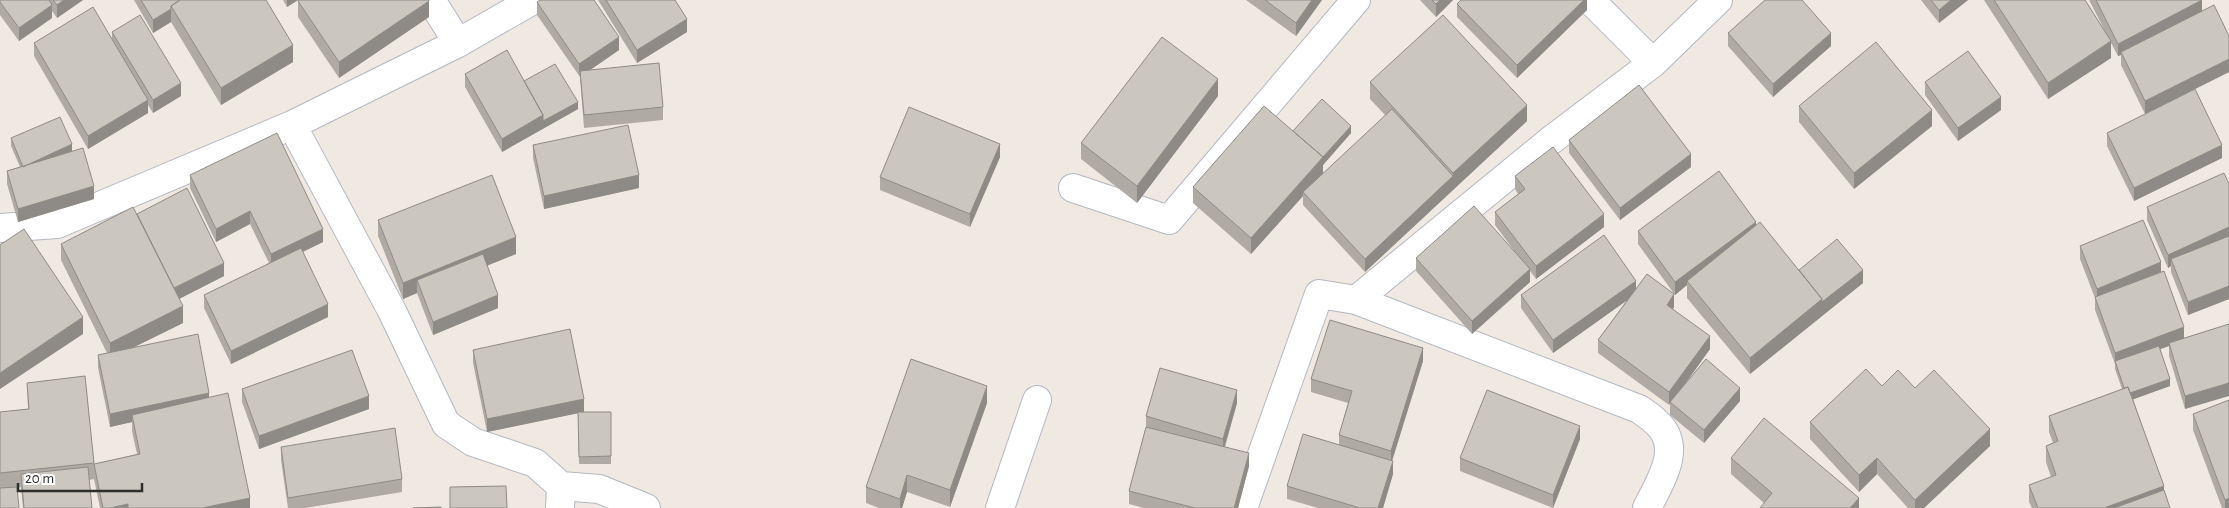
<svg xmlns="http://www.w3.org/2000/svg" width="2229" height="508" font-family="'Alegreya Sans',sans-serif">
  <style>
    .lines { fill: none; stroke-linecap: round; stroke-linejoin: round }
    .street-casing { stroke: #b4b7c1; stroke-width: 30 }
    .street { stroke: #fff; stroke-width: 28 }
    .wall { fill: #afaba4 }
    .shaded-wall { fill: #8e8b86 }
    .building { fill: #cbc7bf; stroke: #8e8b86 }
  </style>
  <rect width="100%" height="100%" fill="#efe9e1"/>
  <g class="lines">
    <defs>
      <path id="street" d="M431 0 458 43
        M1590 0 1653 63
        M292 125 392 311 446 424 473 442 535 463 561 486 560 508
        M1073 188 1169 220 1356 0
        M0 228 57 224 292 125 458 43 533 0
        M1356 300 1550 141 1653 63 1718 0
        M561 486 599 489 646 508
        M1000 508 1037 400
        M1243 508 1319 294 1356 300 1639 409C1645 413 1652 418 1657 423 1684 448 1659 483 1647 508"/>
    </defs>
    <use href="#street" class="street-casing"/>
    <use href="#street" class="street"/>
  </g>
  <path class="wall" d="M0 0H83L57 18 52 11V18L19 41 0 15Z
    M134 0H266L293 62 221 105 171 22 153 33Z
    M283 0H298L287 7Z
    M598 0H675L687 32 637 63Z
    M1246 0H1322L1296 36Z
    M1420 0H1453L1436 17Z
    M1587 0V10L1517 78 1457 17V4Z
    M1921 0H1968L1939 23Z
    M1984 0H2085L2106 33 2089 0H2202V12L2229 72 2181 96 2222 158 2134 201 2107 146V133L2145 114 2121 65V55L2118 56 2111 43V58L2048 99Z
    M298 1 429 17 339 78 298 17Z
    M537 2 619 50 590 70 663 107V120L584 128 580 77 537 15Z
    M112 32 181 96 153 113 148 105V113L88 149 34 56V43L112 38Z
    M1728 33 1831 46 1773 97 1728 46Z
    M465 74 524 81 578 109 502 152 465 87Z
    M1370 82 1527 121 1365 272 1303 205V196L1251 254 1193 203V187L1351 133 1323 165V174L1386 116 1370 99Z
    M1925 82 2001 110 1958 141 1925 95Z
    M1218 96 1137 203 1081 159V143Z
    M1799 106 1932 126 1854 189 1799 122Z
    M11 138 72 151 94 199 18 222 7 184V171L20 167 11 146Z
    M1569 140 1691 167 1620 220 1569 153Z
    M533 145 639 188 544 209 533 158Z
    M1000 157 970 227 880 190V177Z
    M190 175 323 242 303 252 328 317 231 364 204 308V295L269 263 250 224 216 242 190 188Z
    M1515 176 1604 227 1536 279 1530 271V282L1472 334 1416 271V258L1521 260 1495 225V212L1518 194 1515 189Z
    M2229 184V299L2188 315 2171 272V266L2168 268 2147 220V207Z
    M137 214 224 276 179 299 183 323 134 347 209 398 250 508H100L94 479 89 480 92 508H23L21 487 17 488 0 508V412L28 409 27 383 85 376 94 464 137 454 132 431V422L110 427 98 368V355L107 353 61 260V244Z
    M378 220 516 254 487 265 498 308 433 335 417 293 403 299 378 236Z
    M1756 225 1799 270 1863 283 1750 374 1687 298V285L1675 295 1638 244V231Z
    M2080 246 2161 273 2184 338 2229 324 2185 409 2169 356V346L2160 349 2170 386 2133 399 2170 508H2032L2029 502V485L2051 477 2046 462V446L2053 443 2049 432V416L2122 389 2115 369V364L2095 310V298L2080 259Z
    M1636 288 1674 307 1673 309 1710 349 1683 387 1740 401 1704 443 1670 415V404L1669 405 1598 353V340L1627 300 1553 353 1521 308V295Z
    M473 350 584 412H582H611V464H579L578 413 487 432 473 363Z
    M1423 361 1392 461 1393 474 1383 508H1318L1287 499V486L1339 445V435L1348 403 1311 392V379Z
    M1882 386 1915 388 1990 446 1924 508H1908L1877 474 1859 492 1810 439V422Z
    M242 389 369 409 259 449 242 402Z
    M987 403 950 507 907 492 902 508H879L866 503V487Z
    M1237 403 1225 447 1249 466 1238 508H1144L1129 504V491L1146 427V416Z
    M2193 414 2229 508H2222L2193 430Z
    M1580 439 1553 508 1460 471V458Z
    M281 447 402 479V492L305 508H288L281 460Z
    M1731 458 1859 508 1764 503 1731 474Z"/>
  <path class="shaded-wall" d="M64 0H83L57 18V5Z
    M287 0H298L287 7Z
    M1312 0H1322L1296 36V23Z
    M1440 0H1453L1436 17V4Z
    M1584 0H1587V10L1517 78V65Z
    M1951 0H1968L1939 23V10Z
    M2202 0V13L2121 52V55L2118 56V44Z
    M429 1V17L339 78V62Z
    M52 5V18L19 41V28Z
    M171 9V22L153 33V20Z
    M687 19V32L637 63V50Z
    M1831 33V46L1773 97V84Z
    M619 37V50L580 77V71L579 77V64Z
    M2111 41V58L2048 99V83Z
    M293 45V62L221 105V88Z
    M2229 59V72L2145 114V101Z
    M1218 79V96L1137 203V186Z
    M181 83V96L153 113V100Z
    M2001 97V110L1958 141V128Z
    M148 100V113L88 149V136Z
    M578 102V109L502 152V139L543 115Z
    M1527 105V121L1365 272V259L1453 176V173Z
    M1932 110V126L1854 189V173Z
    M1351 126V133L1323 165V174L1303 192V196L1251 254V238Z
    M72 144V152L23 167Z
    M1000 144V157L970 227V214Z
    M2222 145V158L2134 201V188Z
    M1691 154V167L1620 220V208Z
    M639 175V188L544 209V196Z
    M94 186V199L18 222V209Z
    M250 211V224L216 242V229Z
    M1604 214V227L1536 279V266Z
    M1756 222V235L1687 281V285L1675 295V282Z
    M2229 227V240L2171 259V266L2168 268V255Z
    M323 229V242L271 267V254Z
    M516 237V254L422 292 417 280V293L403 299V283Z
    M2161 262V275L2097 302V289Z
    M224 263V276L173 302V289Z
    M1530 269V282L1472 334V321Z
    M1863 270V283L1750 374V358L1822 299Z
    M1636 281V294L1553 353V340Z
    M2229 286V299L2188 315V302Z
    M1674 294V307L1667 318V305Z
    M498 295V308L433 335V322Z
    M328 304V317L231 364V351Z
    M183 306V323L110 359V343Z
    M83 317V334L0 389V373Z
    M2184 327V340L2169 343V346L2116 365 2115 363V353Z
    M1710 336V349L1671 403 1670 402 1669 405V392Z
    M1423 348V361L1391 464V451Z
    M2170 379V386L2126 402V394Z
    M2229 383V396L2185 409V396Z
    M987 386V403L950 507V490Z
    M1740 388V401L1704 443V430Z
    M1237 390V403L1223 452V439Z
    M209 393V406L132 415V422L110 427V414Z
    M369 396V409L259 449V436Z
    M584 399V412L487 432V419Z
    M1580 426V439L1553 508V495Z
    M1990 429V446L1924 508H1915V500Z
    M1249 453V466L1238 508H1234Z
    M1877 458V474L1859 492V475Z
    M1393 461V474L1383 508H1378Z
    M907 475V492L902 508H900V499Z
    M2164 486V503L2149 508H2104Z
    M250 498V508H202Z
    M1859 498V508H1850Z
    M2229 498V508H2225V500Z
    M128 504V508H110Z"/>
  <path class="building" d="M0 0H49L52 5 19 28 0 2Z
    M53 0H64L57 5Z
    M141 0H180L171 6V9L153 20Z
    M180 0H266L293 45 221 88 171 6Z
    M299 0H429V1L339 62 298 1Z
    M540 0H594L619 37 579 64 537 2Z
    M606 0H675L687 19 637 50Z
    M1265 0H1312L1296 23Z
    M1432 0H1440L1436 4Z
    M1461 0H1584L1517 65 1457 4Z
    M1765 0H1802L1831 33 1773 84 1728 33Z
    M1931 0H1951L1939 10Z
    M1994 0H2085L2111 41 2048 83Z
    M2096 0H2202L2118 44Z
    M2214 5 2229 36V59L2145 101 2121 52Z
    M93 7 148 100 88 136 34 43Z
    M140 15 181 83 153 100 112 32Z
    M1443 15 1527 105 1453 173 1370 82Z
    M1162 37 1218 79 1137 186 1081 143Z
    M1876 42 1932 110 1854 173 1799 106Z
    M507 50 543 115 502 139 465 74Z
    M1968 51 2001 97 1958 128 1925 82Z
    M659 63 663 107 584 115 580 71Z
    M555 64 578 102 543 121V115L524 81Z
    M1639 85 1691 154 1620 208 1569 140Z
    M2195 89 2222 145 2134 188 2107 133Z
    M1322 99 1351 126 1323 157 1293 131Z
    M1264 106 1323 157 1251 238 1193 187Z
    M909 107 1000 144 970 214 880 177Z
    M1392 109 1453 176 1365 259 1303 192Z
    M60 117 72 144 23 167 11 138Z
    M628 125 639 175 544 196 533 145Z
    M277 133 323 229 271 254 250 211 216 229 190 175Z
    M1553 147 1604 214 1536 266 1495 212 1525 189 1515 176Z
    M83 148 94 186 18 209 7 171Z
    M1719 171 1756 222 1675 282 1638 231Z
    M2224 173 2229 184V227L2168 255 2147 207Z
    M492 175 516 237 403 283 378 220Z
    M187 188 224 263 174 288 137 214Z
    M1474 206 1530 269 1472 321 1416 258Z
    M133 207 183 306 110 343 61 244Z
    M2143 220 2161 262 2097 289 2080 246Z
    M1760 222 1822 299 1750 358 1687 281Z
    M24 229 83 317 0 373V245Z
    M1604 235 1636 281 1553 340 1521 295Z
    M2229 236V286L2188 302 2171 259Z
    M1837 239 1863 270 1822 302V299L1799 270Z
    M301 248 328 304 231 351 204 295Z
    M483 254 498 295 433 322 417 280Z
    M2164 271 2184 327 2115 353 2095 297Z
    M1647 274 1674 294 1667 305 1710 336 1669 392 1598 340Z
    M1330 320 1423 348 1391 451 1339 435 1352 391 1311 379Z
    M2229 324V383L2185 396 2169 343Z
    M570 329 584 399 487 419 473 350Z
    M198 334 209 393 110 414 98 355Z
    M2159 346 2170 379 2130 393 2128 387 2124 388 2115 361Z
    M352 350 369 396 259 436 242 389Z
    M911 359 987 386 950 490 907 475 900 499 866 487Z
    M1706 359 1740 388 1704 430 1670 402Z
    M1160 368 1237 390 1223 439 1146 416Z
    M1866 369 1882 386 1898 370 1915 388 1934 370 1990 429 1915 500 1877 458 1859 475 1810 422Z
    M85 376 94 463 0 473V412L29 409 27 383Z
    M2128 387 2164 486 2104 508H2038L2029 485 2056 475 2046 446 2058 441 2049 416Z
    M1487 390 1580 426 1553 495 1460 458Z
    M228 393 250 498 202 508H128V504L110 508H103L94 464 140 454 132 415Z
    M2229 400V498L2225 500 2193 414Z
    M578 412H611V456L579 457Z
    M1764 418 1859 498 1850 508H1760L1772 493 1731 458Z
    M1146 427 1249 453 1234 508H1195L1129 491Z
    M395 428 402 479 288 498 281 447Z
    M1303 434 1393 461 1378 508H1360L1287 486Z
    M88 467 92 508H24L21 474Z
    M506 486 507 508H450V487Z
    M17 487 19 508H0V488Z
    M2164 490 2170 508H2114Z
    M441 507V508H413Z"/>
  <path d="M18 483v8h124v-8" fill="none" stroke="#2e2e2e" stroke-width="2.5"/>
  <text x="25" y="483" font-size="15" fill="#2e2e2e" stroke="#ffffff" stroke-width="4" paint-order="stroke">20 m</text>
</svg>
